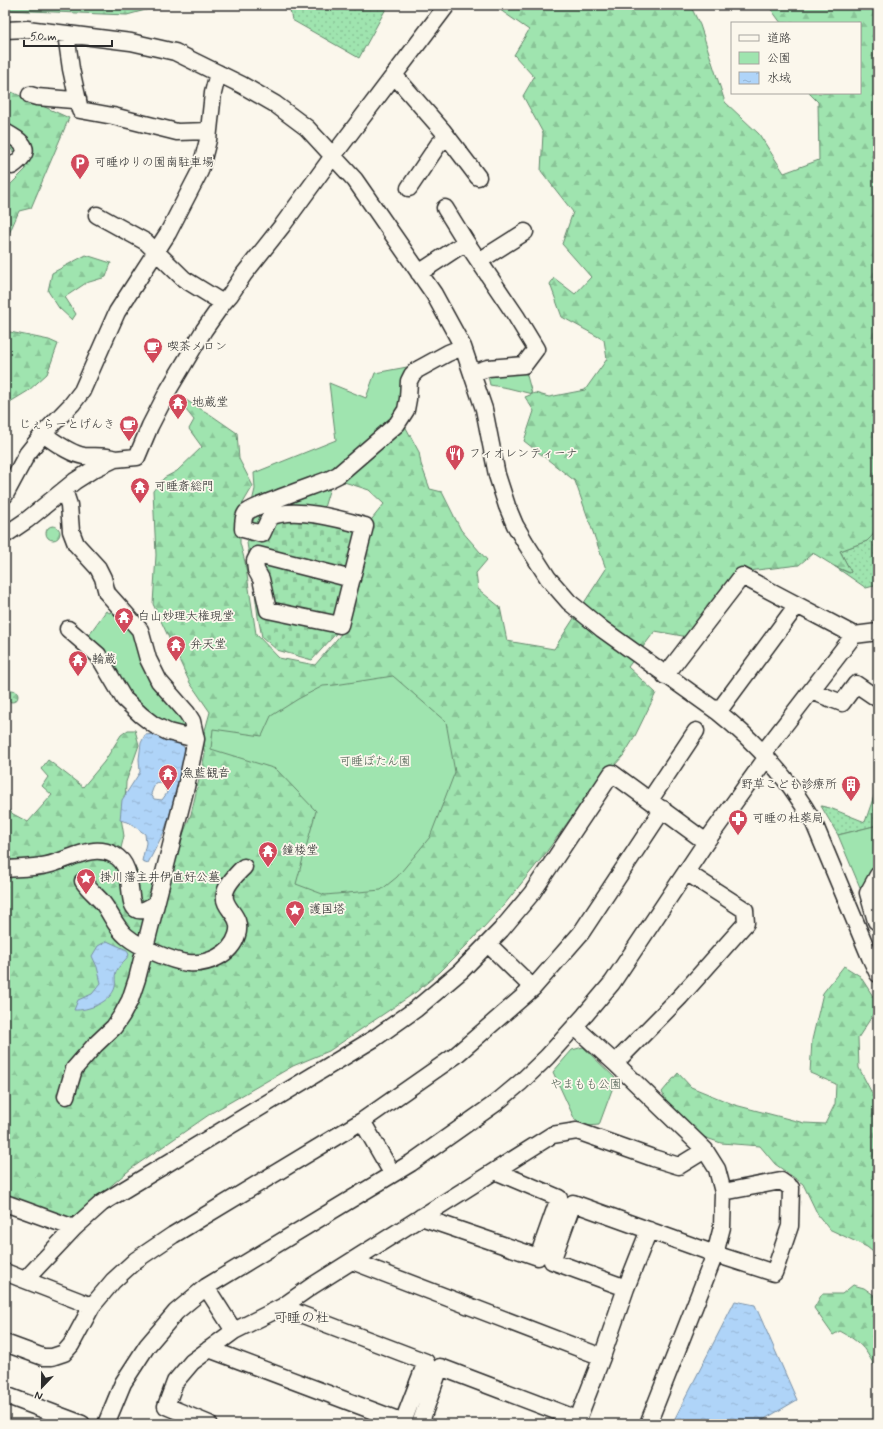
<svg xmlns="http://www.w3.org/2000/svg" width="883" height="1429" font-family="Mynerve,'Klee One',sans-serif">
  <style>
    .grass { fill: url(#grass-dots); stroke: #65886d }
    .forest { fill: url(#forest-firs); stroke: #65886d }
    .cemetery { fill: url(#cemetery-stones); stroke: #65886d }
    .green { fill: #9fe4af; stroke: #65886d }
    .water { fill: url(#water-ripples); stroke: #7a90a6; fill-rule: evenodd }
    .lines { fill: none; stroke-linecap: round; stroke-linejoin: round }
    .minor-casing { stroke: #2b2b2b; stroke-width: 19 }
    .minor { stroke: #fbf7ec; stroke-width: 16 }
    .labels { text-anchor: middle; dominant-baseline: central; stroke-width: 3.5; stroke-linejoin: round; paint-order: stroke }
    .poi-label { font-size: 12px; fill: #2b2b2b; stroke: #fbf7ec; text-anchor: start }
    .park-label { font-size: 12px; fill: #48594c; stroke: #fbf7ec }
    .quarter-label { font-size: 14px; fill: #2b2b2b; stroke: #fbf7ec }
  </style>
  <defs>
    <pattern id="grass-dots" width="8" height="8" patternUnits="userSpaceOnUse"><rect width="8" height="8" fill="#9fe4af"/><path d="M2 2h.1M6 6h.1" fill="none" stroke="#89c497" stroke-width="1.8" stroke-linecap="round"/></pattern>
    <pattern id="forest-firs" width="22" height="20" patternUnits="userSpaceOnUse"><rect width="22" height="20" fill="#9fe4af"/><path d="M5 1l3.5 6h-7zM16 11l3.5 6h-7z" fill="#89c497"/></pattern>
    <pattern id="cemetery-stones" width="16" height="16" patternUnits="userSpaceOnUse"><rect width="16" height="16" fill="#9fe4af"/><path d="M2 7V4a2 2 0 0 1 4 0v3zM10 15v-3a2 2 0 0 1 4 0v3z" fill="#89c497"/></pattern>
    <pattern id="water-ripples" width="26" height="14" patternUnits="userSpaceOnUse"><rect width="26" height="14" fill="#afd4f8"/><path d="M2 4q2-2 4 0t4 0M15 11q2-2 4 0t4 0" fill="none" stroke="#97b6d5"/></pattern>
  </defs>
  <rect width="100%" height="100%" fill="#fbf7ec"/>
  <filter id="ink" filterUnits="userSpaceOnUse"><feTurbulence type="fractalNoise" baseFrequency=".025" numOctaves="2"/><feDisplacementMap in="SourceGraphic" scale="8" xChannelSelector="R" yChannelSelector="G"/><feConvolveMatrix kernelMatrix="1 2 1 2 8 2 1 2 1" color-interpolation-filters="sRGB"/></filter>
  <g filter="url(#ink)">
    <path class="grass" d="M289 5H388L359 58 292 20Z
      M878 530V585L866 588 834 566 849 573 851 572 840 551 867 541Z
      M875 793 878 794V825L838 835 821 806 830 808 865 822Z"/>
    <path class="forest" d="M5 5H164L127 15 5 10Z
      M493 5H690L700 25 725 102 759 134 784 173 819 160 818 102 809 93H860V23H781L768 5H878V530L867 541 840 551 851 572 850 573 834 566 813 553 799 565 740 572 688 637 655 631 628 667 656 693 633 740 623 756 585 798 545 854 504 905 473 939 440 972 416 992 329 1051 293 1066 213 1112 132 1168 75 1216 67 1220 5 1195V807L13 814 28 822 52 795 42 786 48 777 41 769 48 760 83 787 104 762 121 735 128 730H135L139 745 126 782 125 806 121 818 124 836 121 848 136 869 141 881 159 885 157 902 171 878 178 847 191 814 205 754 202 741 210 712 190 683 153 604 156 555 153 491 164 478 177 471 202 447 189 429 194 420 182 405 184 399 211 415 237 433 239 459 253 486 240 508V543L245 562 256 634 279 658 315 665 342 633 358 558 368 524 384 504 369 490 341 481 404 424 419 452 421 464 430 489 442 492 461 530 487 560 476 573 478 589 500 607 507 641 554 649 606 569 575 481 524 441 534 411 525 397 535 393 549 397 585 390 607 359 604 340 562 317 550 284 554 278 575 294 591 277 562 244 573 212 541 171 543 133 523 96 534 77 514 55 529 30Z
      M5 89 69 118 31 208 19 211 5 243V206L10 185 26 169 5 141Z
      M86 255 111 263 106 277 86 283 65 297 76 314 72 320 59 308 48 291 52 273Z
      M5 331 49 340 58 344 47 374 28 391 5 405Z
      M46 533a7 7 0 1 1 14 0a7 7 0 1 1-14 0Z
      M6 696a6 6 0 1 1 12 0a6 6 0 1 1-12 0Z
      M844 966 860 976 878 1004V1007L858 1038 859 1068 878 1105V1256L867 1247 829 1229 818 1215 803 1184 775 1164 760 1146 721 1143 695 1134 670 1110 662 1092 678 1073 691 1087 735 1105 804 1123 825 1124 835 1104 836 1084 810 1073 812 1040 823 993Z
      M853 1285 864 1288 878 1298V1362L874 1365C864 1346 858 1341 840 1331L833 1335 814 1308 822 1294H842Z"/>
    <path class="cemetery" d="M275 510 366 523 341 628 312 660 277 650 262 637 258 617 255 593 247 543 254 518Z"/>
    <path class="green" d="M423 364 399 411 379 434 335 471 323 511 276 508 249 515 255 489 254 473 336 440 329 383 366 398 375 373Z
      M526 372 532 394 508 388 490 385 488 376Z
      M114 607 137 631 186 718 190 734 171 729 138 707 90 638V633L106 611 110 613Z
      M393 676 446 722 455 772 430 837 397 877 381 890 325 895 296 884 316 811 276 769 211 749 213 729 262 736 271 716 298 699 323 686 335 685Z
      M878 825V861L862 892 838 835Z
      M583 1047 616 1079 599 1125 588 1126 575 1120 553 1072 572 1050Z"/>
    <path class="water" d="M155 734 175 741 183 746 188 754 179 789 171 811 164 832 148 863 142 861 146 843 145 834 130 823 120 820 122 800 140 772 139 759 141 743 145 735ZM160 782 165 785 167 793 162 800 154 799 151 794 155 783Z
      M107 941 127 950 129 955C125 961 119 965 116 972 114 977 116 982 115 987 111 1002 88 1011 74 1010L78 1000 92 994 101 983 97 967 92 956 98 946Z
      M735 1301 755 1305 797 1400 756 1424H672Z"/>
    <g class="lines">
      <defs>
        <path id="minor" d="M5 30 27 29 131 42 175 52 242 85 275 104 307 128 355 180 434 294 463 347 484 409 497 475 507 506 515 525 525 542 548 578 569 602 602 629 718 712C757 743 790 780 814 823L870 957 878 974
          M66 34 71 69 80 110 113 116 177 132 209 131
          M394 75 443 131 478 177
          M30 95 37 97 73 100 78 99
          M5 132C23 142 35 150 12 166
          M409 188 438 145 447 137
          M445 208 466 242
          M97 215 146 242 184 279 223 303
          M479 261 525 232
          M419 273 466 242 516 316 536 349 524 365 488 368 472 373
          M43 434C55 442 70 454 84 456 95 457 105 455 115 459
          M5 495 27 454 43 434 72 404 82 391 117 312 168 233 200 171 208 140 213 93 218 73
          M5 535 27 520 75 481 94 469 115 459 137 457 150 426 169 389 204 330 223 303 230 295 244 274 282 226 333 156 447 5
          M352 579 258 555 255 561 256 570 261 579 268 610 340 625 365 526C340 519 294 506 270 517L262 534 243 529C243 524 243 517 246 513 251 507 318 484 330 479L338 475 397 424 406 410 408 399 409 381 412 375 417 370 448 353 463 347
          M68 629 98 655 124 699 141 715 154 725 168 732 196 739
          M665 676 742 576 854 635 878 632
          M811 691 842 703 856 684 878 699
          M718 712 797 605
          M763 753 854 635
          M650 800 696 731
          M5 869C19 868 34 868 47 865 70 860 92 843 114 855 136 866 126 902 136 909 142 913 150 907 156 904L186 787 196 739 192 721 187 713 159 681 148 659 140 630 107 593 103 578 98 568 76 544 71 531 69 505 64 490
          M878 875 868 893 876 921 878 922
          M83 881C88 889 96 895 102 902 111 913 115 927 126 936 139 947 171 961 188 963 207 965 231 955 237 935 246 906 200 908 244 867
          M488 944 533 988
          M575 1027 615 1063 705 1150 717 1169 723 1192 722 1227 715 1254 648 1424
          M615 1063 680 997 746 923 745 910 686 872
          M66 1096 74 1069 95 1045 114 1027 122 1015 130 1000 137 979 156 904
          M362 1121 392 1173
          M5 1203 74 1228
          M421 1217 538 1257 559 1198 495 1171
          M352 1261 602 1357
          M5 1272 25 1280 74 1228 102 1203 375 1038 416 1009 461 971 501 930 532 893 612 773 706 842
          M25 1280 92 1306 113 1281 136 1260 173 1235 362 1121 455 1056 533 988 581 933 663 809
          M206 1287 234 1331
          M626 1288 552 1261 573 1203 715 1254 774 1273 790 1226 791 1188 781 1181 723 1192
          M5 1343 43 1357H52L64 1353 71 1345 92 1306
          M209 1349 403 1422 426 1362 282 1307
          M5 1395 82 1424
          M106 1424 123 1383 147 1346 176 1312 206 1287 411 1163 496 1103 521 1082 547 1057 585 1015 612 983 706 842 767 757
          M209 1424 166 1406 175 1382 192 1362 234 1331 282 1307 312 1286 552 1135 577 1131 653 1158 679 1166 705 1150
          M420 1424 440 1367 577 1419
          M576 1424 602 1357 626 1288 649 1230"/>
      </defs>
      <use href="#minor" class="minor-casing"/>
      <use href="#minor" class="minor"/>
    </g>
  </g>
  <defs>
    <symbol id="parking-pin" viewBox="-11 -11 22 30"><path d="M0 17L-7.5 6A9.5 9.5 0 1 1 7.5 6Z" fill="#d1495b" stroke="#fbf7ec"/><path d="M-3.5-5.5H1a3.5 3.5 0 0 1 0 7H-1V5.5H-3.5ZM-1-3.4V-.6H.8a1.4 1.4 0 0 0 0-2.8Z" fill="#fff"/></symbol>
    <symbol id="cafe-pin" viewBox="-11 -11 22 30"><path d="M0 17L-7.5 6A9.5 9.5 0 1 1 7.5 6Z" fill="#d1495b" stroke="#fbf7ec"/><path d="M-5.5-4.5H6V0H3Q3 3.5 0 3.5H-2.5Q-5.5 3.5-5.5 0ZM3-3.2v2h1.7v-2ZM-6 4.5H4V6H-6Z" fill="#fff"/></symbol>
    <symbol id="temple-pin" viewBox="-11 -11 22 30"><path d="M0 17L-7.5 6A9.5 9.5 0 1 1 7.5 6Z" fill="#d1495b" stroke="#fbf7ec"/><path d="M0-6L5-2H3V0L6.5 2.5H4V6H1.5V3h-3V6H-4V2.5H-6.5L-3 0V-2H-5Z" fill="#fff"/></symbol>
    <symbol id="restaurant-pin" viewBox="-11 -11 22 30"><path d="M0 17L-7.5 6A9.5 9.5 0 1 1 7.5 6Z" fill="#d1495b" stroke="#fbf7ec"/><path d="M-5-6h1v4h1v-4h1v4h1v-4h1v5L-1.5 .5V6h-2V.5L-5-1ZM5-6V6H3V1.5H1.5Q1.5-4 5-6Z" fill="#fff"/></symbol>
    <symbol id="building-pin" viewBox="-11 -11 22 30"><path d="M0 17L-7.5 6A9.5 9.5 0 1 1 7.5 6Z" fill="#d1495b" stroke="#fbf7ec"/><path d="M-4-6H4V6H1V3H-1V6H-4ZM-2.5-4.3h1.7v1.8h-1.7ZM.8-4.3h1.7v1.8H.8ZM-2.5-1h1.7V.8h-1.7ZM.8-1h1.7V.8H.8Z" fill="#fff"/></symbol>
    <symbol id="pharmacy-pin" viewBox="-11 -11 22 30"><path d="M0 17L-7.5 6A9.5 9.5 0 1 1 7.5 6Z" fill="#d1495b" stroke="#fbf7ec"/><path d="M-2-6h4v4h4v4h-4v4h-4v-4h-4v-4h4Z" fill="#fff"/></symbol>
    <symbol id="sight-pin" viewBox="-11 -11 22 30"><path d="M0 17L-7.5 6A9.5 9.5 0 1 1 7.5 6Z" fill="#d1495b" stroke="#fbf7ec"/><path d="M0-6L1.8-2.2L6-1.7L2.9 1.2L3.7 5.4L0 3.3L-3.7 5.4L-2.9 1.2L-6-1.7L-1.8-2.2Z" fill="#fff"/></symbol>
  </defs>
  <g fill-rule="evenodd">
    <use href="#parking-pin" x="69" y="152" width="22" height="30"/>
    <use href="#cafe-pin" x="142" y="336" width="22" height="30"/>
    <use href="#temple-pin" x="167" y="392" width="22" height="30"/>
    <use href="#cafe-pin" x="118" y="414" width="22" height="30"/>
    <use href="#restaurant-pin" x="444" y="443" width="22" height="30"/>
    <use href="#temple-pin" x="129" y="476" width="22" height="30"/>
    <use href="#temple-pin" x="113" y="606" width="22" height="30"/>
    <use href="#temple-pin" x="165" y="634" width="22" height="30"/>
    <use href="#temple-pin" x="67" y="649" width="22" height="30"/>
    <use href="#temple-pin" x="157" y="763" width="22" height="30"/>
    <use href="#building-pin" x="840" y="774" width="22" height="30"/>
    <use href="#pharmacy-pin" x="727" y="808" width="22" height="30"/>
    <use href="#temple-pin" x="257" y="840" width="22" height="30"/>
    <use href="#sight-pin" x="75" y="867" width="22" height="30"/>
    <use href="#sight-pin" x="284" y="899" width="22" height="30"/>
  </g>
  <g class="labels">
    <g class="poi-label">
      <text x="94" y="163">可睡ゆりの園南駐車場</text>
      <text x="167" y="347">喫茶メロン</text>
      <text x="192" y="403">地蔵堂</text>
      <text x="115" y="425" text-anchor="end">じぇらーとげんき</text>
      <text x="469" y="454">フィオレンティーナ</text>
      <text x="154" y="487">可睡斎総門</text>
      <text x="138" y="617">白山妙理大権現堂</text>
      <text x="190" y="645">弁天堂</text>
      <text x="92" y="660">輪蔵</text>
      <text x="182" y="774">魚藍観音</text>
      <text x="837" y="785" text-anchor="end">野草こども診療所</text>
      <text x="752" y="819">可睡の杜薬局</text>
      <text x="282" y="851">鐘楼堂</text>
      <text x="100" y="878">掛川藩主井伊直好公墓</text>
      <text x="309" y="910">護国塔</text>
    </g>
    <g class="park-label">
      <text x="375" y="762">可睡ぼたん園</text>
      <text x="586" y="1085">やまもも公園</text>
    </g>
    <g class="quarter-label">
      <text x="301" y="1318">可睡の杜</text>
    </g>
  </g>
  <rect width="883" height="1429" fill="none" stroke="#fbf7ec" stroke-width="20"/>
  <rect x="10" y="10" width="863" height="1409" fill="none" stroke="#2b2b2b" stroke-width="1.5" filter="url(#ink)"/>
  <rect x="731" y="22" width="130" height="72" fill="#fbf7ec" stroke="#a8a59f"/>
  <rect x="739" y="35" width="20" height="6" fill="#fbf7ec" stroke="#a8a59f"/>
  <text x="767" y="42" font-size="12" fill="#2b2b2b">道路</text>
  <rect x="739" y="52" width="20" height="12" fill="#9fe4af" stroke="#a8a59f"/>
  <text x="767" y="62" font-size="12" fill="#2b2b2b">公園</text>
  <rect x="739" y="72" width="20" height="12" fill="url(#water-ripples)" stroke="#a8a59f"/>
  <text x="767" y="82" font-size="12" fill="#2b2b2b">水域</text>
  <g transform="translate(42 1387) rotate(202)" stroke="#fbf7ec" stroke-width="3" paint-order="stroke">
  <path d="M0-3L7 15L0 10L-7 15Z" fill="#2b2b2b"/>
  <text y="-6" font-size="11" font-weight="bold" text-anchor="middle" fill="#2b2b2b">N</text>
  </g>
  <path d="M24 40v6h88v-6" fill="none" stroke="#2b2b2b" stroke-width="2"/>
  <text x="30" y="40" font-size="12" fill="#2b2b2b" stroke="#fbf7ec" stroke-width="3" paint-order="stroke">50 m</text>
</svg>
